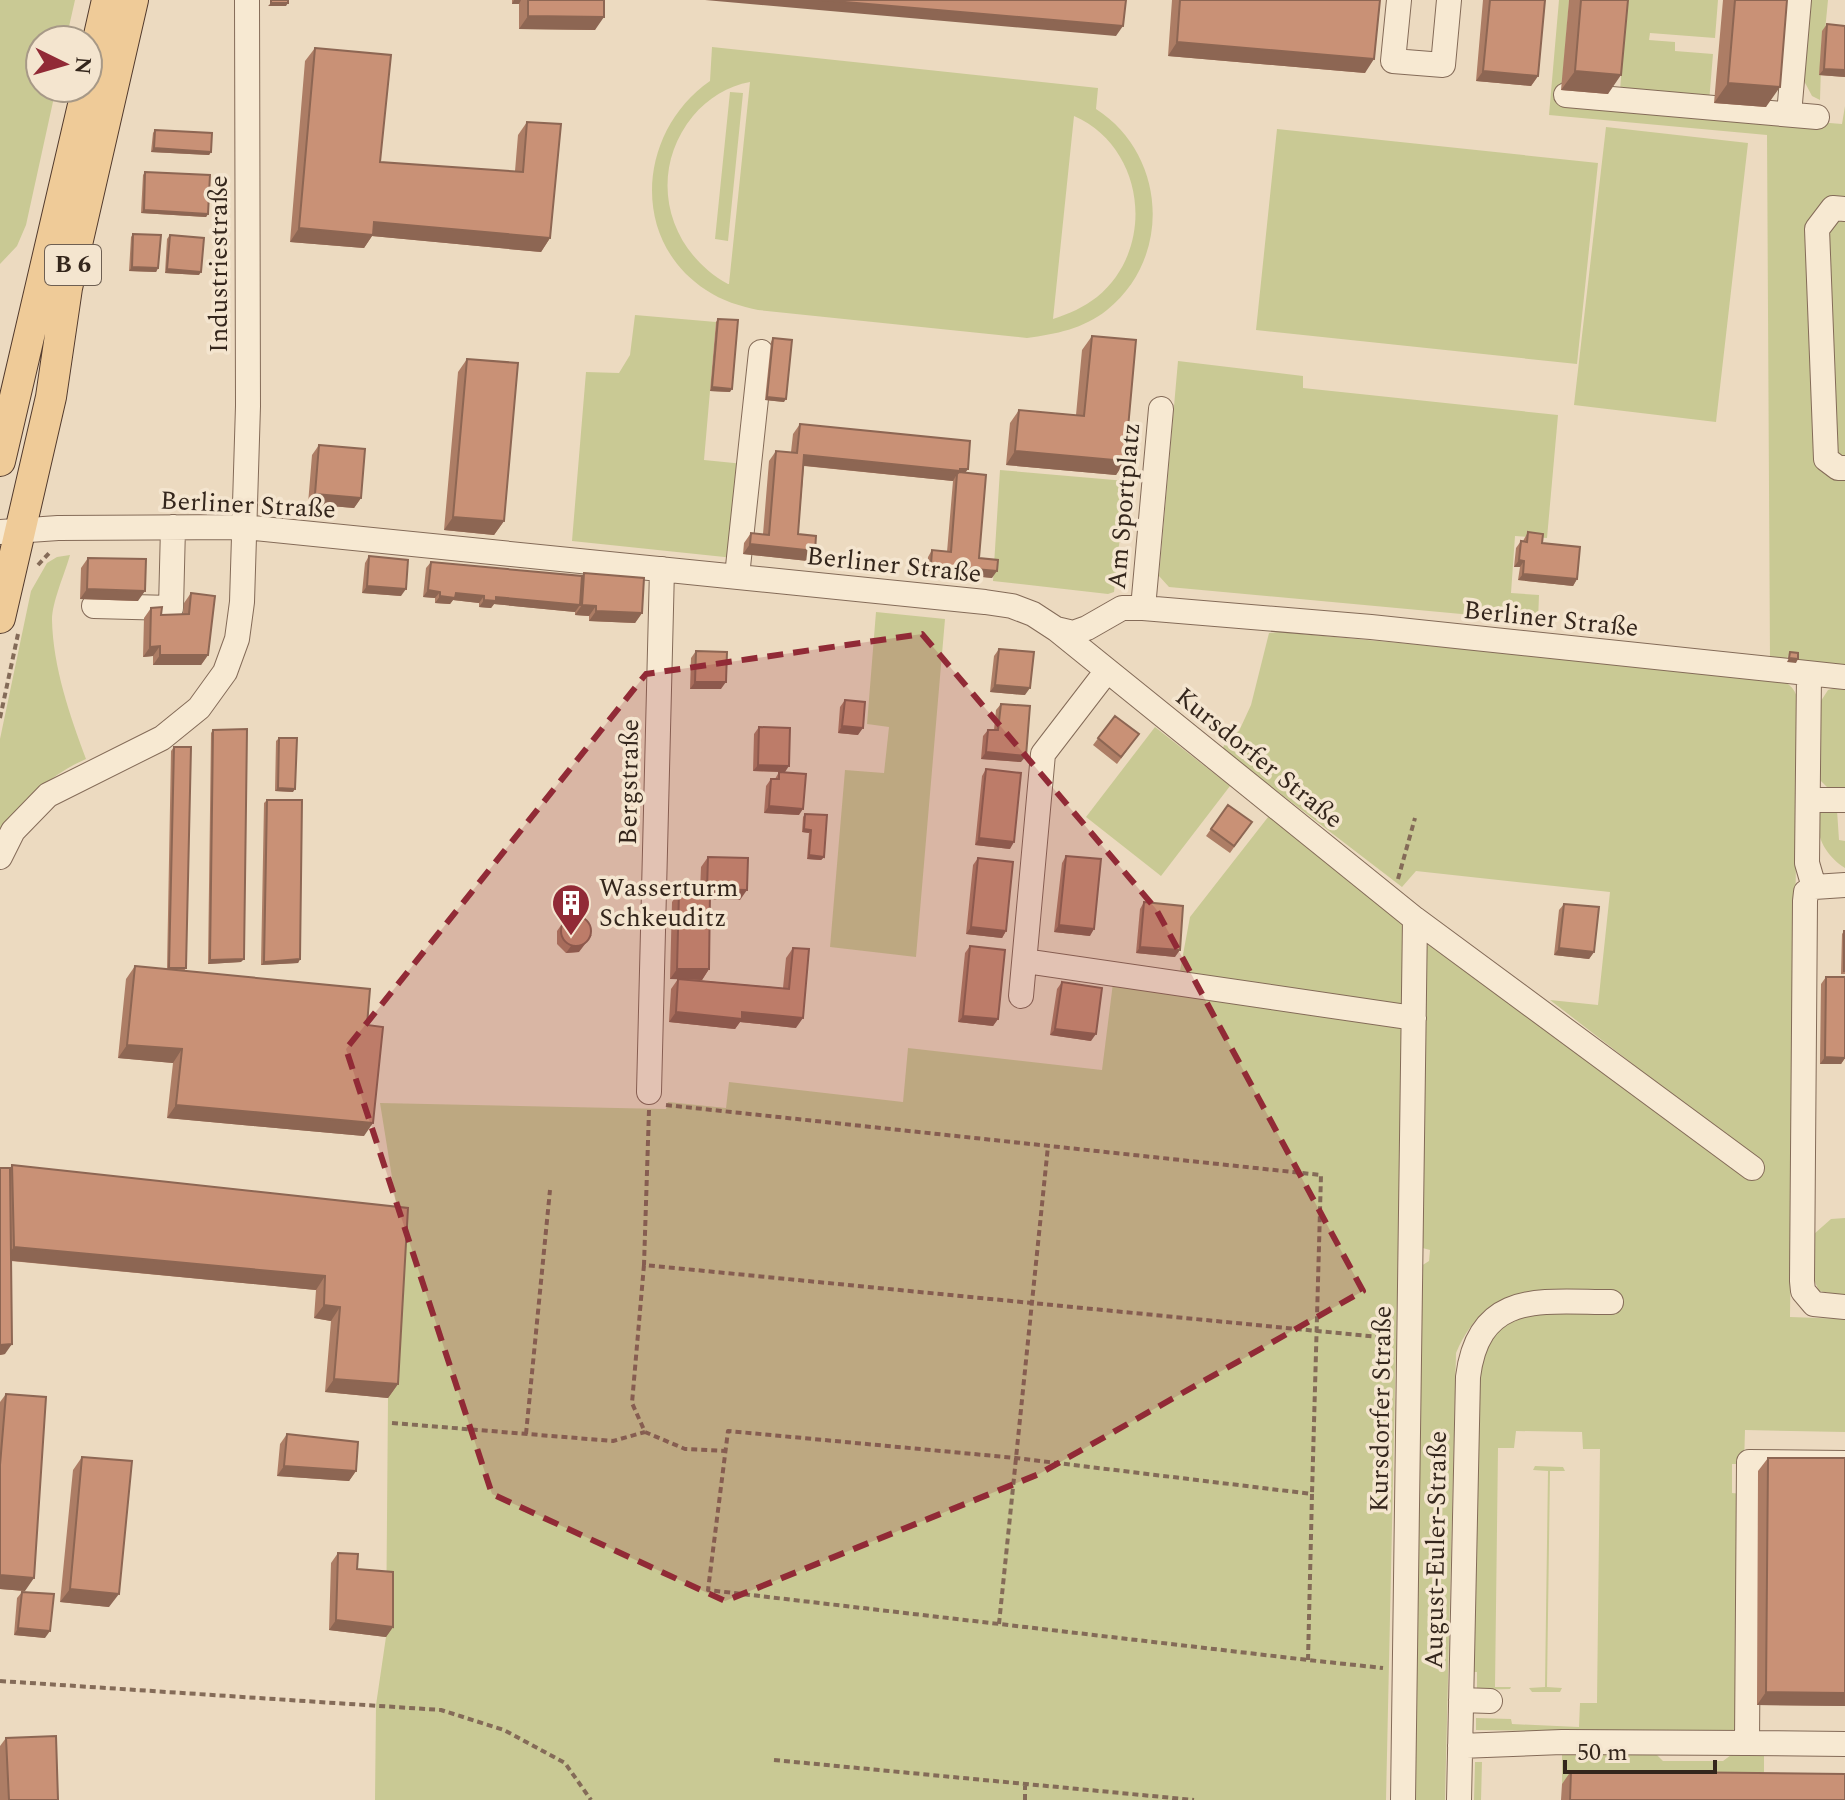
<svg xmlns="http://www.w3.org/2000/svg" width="1845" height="1800" font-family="Spectral,serif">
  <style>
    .green { fill: #c9c994; fill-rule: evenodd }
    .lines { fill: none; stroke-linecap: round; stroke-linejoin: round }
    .minor-casing { stroke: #846b58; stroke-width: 26 }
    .major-casing { stroke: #523a2d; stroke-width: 32 }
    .path { stroke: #846b58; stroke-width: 4; stroke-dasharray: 6 4; stroke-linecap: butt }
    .minor { stroke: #f7e9d2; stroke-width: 24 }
    .major { stroke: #efcb98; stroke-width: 30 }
    .wall { fill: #ad7d65 }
    .shaded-wall { fill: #8d6653 }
    .building { fill: #c99176; stroke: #8d6653; stroke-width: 2 }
    .marked { fill: #912a36; fill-opacity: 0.2; stroke: #912a36; stroke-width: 6; stroke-dasharray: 16 10; stroke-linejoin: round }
    .labels { text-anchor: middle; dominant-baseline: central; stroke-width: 7; stroke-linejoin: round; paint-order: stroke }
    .shield { fill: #f4e5cf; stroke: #6e5f52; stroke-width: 2 }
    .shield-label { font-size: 24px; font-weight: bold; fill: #34261c }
    .street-label { font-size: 26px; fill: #34261c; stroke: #f4e5cf }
    .poi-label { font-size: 26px; fill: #34261c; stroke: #f4e5cf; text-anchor: start }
  </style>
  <rect width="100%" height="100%" fill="#ecdac0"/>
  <path class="green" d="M0 0H75L66 40H40V88H56L26 225 17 246 0 264Z
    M1559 0H1569L1561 101 1842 124 1845 106V667L1796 663 1788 655 1787 662 1770 661 1767 135 1549 115Z
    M1626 0H1718L1715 38 1650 33 1649 40 1675 42V51L1713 54 1709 102 1620 92Z
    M1808 0H1828L1825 31 1822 32 1820 100 1812 96 1803 79Z
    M712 47 1098 88 1096 109C1166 154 1173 257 1107 310 1083 329 1056 334 1027 338L758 310C740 306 722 301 706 290 629 240 638 131 710 81ZM750 82 729 284H728C666 250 647 172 693 116 708 98 728 86 750 82ZM1074 116C1145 147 1157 248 1097 297 1084 307 1069 314 1053 319Z
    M730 92 743 93 728 241 715 239Z
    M1606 127 1748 143 1716 422 1574 405Z
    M1277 129 1598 163 1577 364 1256 330Z
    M635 315 716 322 704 460 744 464 734 558 572 541 586 372 619 373 630 355Z
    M1178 361 1303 376V388L1558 415 1547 538 1515 536 1511 593 1539 595 1538 621 1169 587 1159 576Z
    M1000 470 1126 481 1114 592 1108 594 993 581Z
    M70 555C65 573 52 602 52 620 53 667 70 716 86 759 51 774 24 801 0 830V739L31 591 47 563 57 557Z
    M876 612 945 619 916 957 830 947 845 770 884 773 889 727 867 724Z
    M1280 632 1770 677C1786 680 1797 687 1798 704L1790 1317 1845 1319V1432L1745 1430 1744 1464H1732V1493L1743 1494 1741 1721 1730 1734 1476 1730V1718L1511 1719 1512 1724 1579 1727 1580 1703H1597L1600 1449H1583L1582 1432 1516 1431 1514 1448H1498L1495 1687H1511L1510 1689 1477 1690V1672H1473L1479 1363 1491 1337 1510 1321 1611 1290C1544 1289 1487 1280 1456 1353L1445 1800H1413L1418 1268 1429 1261 1430 1250 1415 1246 1426 948 1434 937 1757 1160 1550 1000 1598 1005 1610 892 1416 871 1402 887 1222 749 1229 737 1239 731 1251 705 1269 633Z
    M1845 685V790L1829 789 1820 780 1818 771 1819 704 1828 690Z
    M1155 727 1230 786 1161 876 1086 817Z
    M1820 810H1837L1839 840 1845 841V868C1825 855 1813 834 1820 810Z
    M1272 812 1402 916 1408 930 1404 1001 1398 1006 1179 976 1190 917Z
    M1113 983 1403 1025 1386 1800H375L376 1705 386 1637 388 1398 399 1221 380 1103 666 1109 668 1102 726 1108 729 1082 903 1102 908 1048 1102 1070Z
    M1845 1218V1296L1819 1291 1815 1282 1814 1234 1831 1219Z
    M1535 1466 1563 1467 1565 1471H1550L1547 1687 1562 1688 1560 1692H1532L1529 1688 1545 1687 1548 1471 1533 1470Z
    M1562 1750 1653 1751 1663 1761H1723L1735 1752H1764V1787L1562 1784Z
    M1475 1762H1482L1481 1800H1474Z"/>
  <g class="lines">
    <defs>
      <path id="minor" d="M1399 0 1393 61 1443 65 1449 0
        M1566 95 1817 117
        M1789 114 1799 0
        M1845 209 1833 208 1817 229 1826 459 1838 468H1845
        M0 532 58 528 244 527 985 602 1012 606 1033 614 1056 629 1073 633 1087 628 1122 608H1143L1371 627 1845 677
        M737 576 761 352
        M94 606 171 608 173 527
        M1143 608 1161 409
        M1056 629 1415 919 1752 1168
        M1809 675 1807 863 1814 887 1806 892 1805 901 1802 1281 1803 1291 1814 1304 1845 1307
        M1808 800H1845
        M0 857 13 831 48 795 162 738 199 708 225 672 237 639 242 602 248 406 247 0
        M1814 887 1845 885
        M1025 961 1414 1018
        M1021 996 1043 754 1106 672
        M649 1092 662 569
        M1461 1700 1490 1701
        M1747 1743 1845 1744
        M1460 1746 1562 1742 1747 1743 1749 1462 1845 1463
        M1403 1800 1415 919
        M1459 1800 1468 1377C1479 1289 1543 1302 1611 1302"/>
      <path id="major" d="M88 84 107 0
        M0 461 87 88
        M0 618 51 397 67 288 133 0"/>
    </defs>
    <use href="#minor" class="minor-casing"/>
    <use href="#major" class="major-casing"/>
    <path class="path" d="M38 565 51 551
      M0 718 18 634
      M1398 879 1415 818
      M666 1105 1321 1175 1312 1494
      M649 1110 644 1265 1389 1338
      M644 1265 632 1403 645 1432 685 1449 725 1451
      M392 1423 613 1441 645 1432
      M526 1434 550 1190
      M999 1624 1048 1146
      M1308 1660 1312 1494 1016 1458 728 1431 708 1590 1308 1660 1383 1668
      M0 1681 441 1710 504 1730 565 1763 591 1800
      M774 1760 1194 1800
      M1025 1800V1784"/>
    <use href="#minor" class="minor"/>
    <use href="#major" class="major"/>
  </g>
  <path class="wall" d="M512 0H604L595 30 519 29V4H512Z
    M1172 0H1380L1365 73 1168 56Z
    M1483 0H1545L1538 76 1531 86 1476 81Z
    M1569 0H1628L1608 94 1561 90Z
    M1723 0H1787L1766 107 1714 103Z
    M1827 24 1845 26V77L1819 75 1822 31Z
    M315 48 380 162 515 171 518 135 527 122 550 238 541 252 372 236 364 248 290 242 305 61Z
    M155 130 211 152 209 155 151 152 153 133Z
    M145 172 208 214 206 217 141 213 143 175Z
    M133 234 158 268 156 272 129 271 131 237Z
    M170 235 199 275 165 273 167 239Z
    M718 319 730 392 710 391 716 322Z
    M1092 336 1125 461 1116 475 1006 465 1010 423 1019 410 1076 415 1082 350Z
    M773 338 784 402 765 400 771 342Z
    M467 359 504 521 494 535 444 530 458 372Z
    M800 424 965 473 979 558 992 578 927 571 928 557 932 550 947 552 953 481 804 466 798 534 815 551 808 561 743 554 744 543 751 533 763 534 769 461 776 451 791 452 793 434Z
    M319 445 361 498 354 508 308 504 312 455Z
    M1528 532 1542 543 1577 579 1573 586 1518 580 1520 567H1514L1516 548 1521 541H1523Z
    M369 556 401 596 362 593 365 563Z
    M88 558 138 601 80 599 81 568Z
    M431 562 582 576 584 573 642 613 635 623 589 621V616L575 615V612L494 604 491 608 479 607V603L453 600 450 604 435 603V598L423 597 426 568Z
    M191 593 208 655 201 665H153V656L143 657 144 618 151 608 161 615 183 614 184 603Z
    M999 649 1025 695 990 692 994 656Z
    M696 651 721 689H690L691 658Z
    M845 700 858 735 838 733 840 707Z
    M1001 704 1021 762 981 759 983 736 988 730H994L996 710Z
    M1115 716 1139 734 1117 764 1093 745Z
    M759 727 785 772 799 815 764 813 766 786 771 779H775L779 772 753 771 754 734Z
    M213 730 241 962 208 964 211 733Z
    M279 738 293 792 275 791 276 741Z
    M174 747 186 968 184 971 367 1025 364 1136 167 1118 173 1063 118 1058 126 979 135 966 167 969 171 751Z
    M986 769 1010 849 975 845 982 776Z
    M267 800 300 959 298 963 261 965 264 803Z
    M1228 805 1252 822 1230 853 1206 836Z
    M805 814 824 857 821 860 807 859 809 833 802 832 803 817Z
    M1066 856 1090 936 1054 932 1062 863Z
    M708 857 740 900 710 899 709 969 702 980 683 979 783 988 786 958 793 948 796 1028 740 1022 735 1029 669 1022 671 989 678 979H670L672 902 679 892H700L701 867Z
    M978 858 1006 931 1002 938 966 934 973 865Z
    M1144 902 1175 957 1136 953 1140 909Z
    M1564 904 1594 952 1589 959 1554 955 1559 910Z
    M562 924 579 952 566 953 557 944V931Z
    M1844 931 1845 974H1841L1842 934Z
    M970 946 998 1019 993 1026 958 1022 965 953Z
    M1826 977 1845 1058 1841 1064H1820L1821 984Z
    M1062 982 1091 1041 1050 1035 1057 989Z
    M12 1165 408 1208 398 1384 388 1398 325 1392 331 1321 314 1318 316 1290 11 1261 5 1354 0 1355V1168H10Z
    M6 1394 25 1591 0 1589V1402Z
    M287 1434 356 1471 349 1481 277 1476 280 1444Z
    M82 1457 109 1607 60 1602 73 1470Z
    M1768 1458H1845V1706L1757 1705 1758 1471Z
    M338 1553 357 1569 393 1627 386 1637 329 1630 331 1563Z
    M22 1592 45 1638 14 1635 17 1598Z
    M6 1738 58 1800H0V1746Z
    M1571 1771 1845 1800H1561L1562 1784Z"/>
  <path class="shaded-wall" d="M514 0H521L519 4H512Z
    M705 0H822L1123 26 1116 36Z
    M271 3H288L286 6H268Z
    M528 16 604 17 595 30 519 29Z
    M1177 42 1374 59 1365 73 1168 56Z
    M1824 69 1845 70V77L1819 75Z
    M1483 71 1538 76 1531 86 1476 81Z
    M1575 71 1621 75 1608 94 1561 90Z
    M1728 83 1780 87 1766 107 1714 103Z
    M154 148 211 152 209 155 151 152Z
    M144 210 208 214 206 217 141 213Z
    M374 222 550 238 541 252 372 236 364 248 290 242 299 228Z
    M132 267 158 268 156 272 129 271Z
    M167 269 201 272 199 275 165 273Z
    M712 387 732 389 730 392 710 391Z
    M767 397 786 399 784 402 765 400Z
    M1015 451 1125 461 1116 475 1006 465Z
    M804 455 960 469H968L960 480 957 474 953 481 797 465Z
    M315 494 361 498 354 508 308 504Z
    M453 517 504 521 494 535 444 530Z
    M750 544 815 551 808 561 743 554Z
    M1519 560 1524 561 1520 567H1514Z
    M931 565 997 571 992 578 927 571Z
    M1523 574 1577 579 1573 586 1518 580Z
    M367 586 406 589 401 596 362 593Z
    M87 589 145 591 138 601 80 599Z
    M428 590 440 592 435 598 423 597Z
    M456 593 484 596 479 603 453 600 450 604 435 603 440 596Z
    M496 597 580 605 575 612 494 604 491 608 479 607 484 600Z
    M582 605 596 606 589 616 575 615Z
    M596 611 642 613 635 623 589 621Z
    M160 646 153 656 143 657 150 647Z
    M160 655H208L201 665H153Z
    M1789 658 1798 659 1796 663 1787 662Z
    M695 682H726L721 689H690Z
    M995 685 1030 688 1025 695 990 692Z
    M842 726 863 728 858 735 838 733Z
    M986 752 1026 756 1021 762 981 759Z
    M758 765 789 766 785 772 753 771Z
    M278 788 295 789 293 792 275 791Z
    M769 806 803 809 799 815 764 813Z
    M804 829 811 830 809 833 802 832Z
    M979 838 1014 842 1010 849 975 845Z
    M809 855 824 857 821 860 807 859Z
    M707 889 747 890 740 900 700 899Z
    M1059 925 1094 929 1090 936 1054 932Z
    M971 927 1006 931 1002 938 966 934Z
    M592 935 579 952 566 953 571 946Z
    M1140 947 1180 950 1175 957 1136 953Z
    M1559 948 1594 952 1589 959 1554 955Z
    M244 959 241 962 208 964 210 960Z
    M300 959 298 963 261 965 264 962Z
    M677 969H709L702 980 670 979Z
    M676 1012H742L803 1018 796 1028 740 1022 735 1029 669 1022Z
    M963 1016 998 1019 993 1026 958 1022Z
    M1055 1029 1096 1034 1091 1041 1050 1035Z
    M127 1045 182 1049 173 1063 118 1058Z
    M1825 1057 1845 1058 1841 1064H1820Z
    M176 1105 373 1123 364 1136 167 1118Z
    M14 1247 325 1276 316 1290 4 1260Z
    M324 1305 340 1307 331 1321 314 1318Z
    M12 1344 5 1354 0 1355V1345Z
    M334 1379 398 1384 388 1398 325 1392Z
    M284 1466 356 1471 349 1481 277 1476Z
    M0 1575 34 1578 25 1591 0 1589Z
    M70 1589 119 1594 109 1607 60 1602Z
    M336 1620 393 1627 386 1637 329 1630Z
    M18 1628 50 1631 45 1638 14 1635Z
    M1766 1692 1845 1693V1706L1757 1705Z"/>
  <path class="building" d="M271 0H288V3H271Z
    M528 0H604V17L528 16Z
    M822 0H1126L1123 26Z
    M1180 0H1380L1374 59 1177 42Z
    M1490 0H1545L1538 76 1483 71Z
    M1581 0H1628L1621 75 1575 71Z
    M1735 0H1787L1780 87 1728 83Z
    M1827 24 1845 26V70L1824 69Z
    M315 48 391 55 380 162 523 172 527 122 561 124 550 238 374 222 373 235 299 228Z
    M155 130 212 133 211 152 154 148Z
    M145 172 210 175 208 214 144 210Z
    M133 234 161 235 158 268 132 267Z
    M170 235 204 238 201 272 167 269Z
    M718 319 738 320 732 389 712 387Z
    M1092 336 1136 340 1125 461 1015 451 1019 410 1084 416Z
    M773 338 792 340 786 399 767 397Z
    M467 359 518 363 504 521 453 517Z
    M800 424 970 441 968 469H960V471L804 455 798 534 816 536 815 551 750 544 751 533 769 535 776 451 797 453Z
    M319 445 365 449 361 498 315 494Z
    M959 472 986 475 979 558 998 560 997 571 931 565 932 550 951 552 957 474Z
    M1528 532 1543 534 1542 543 1580 547 1577 579 1523 574 1524 561 1519 560 1521 541 1527 542Z
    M369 556 408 560 406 589 367 586Z
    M88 558 146 559 145 591 87 589Z
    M431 562 582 576 580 605 496 597V601L484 600V596L456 593 455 598 440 596V592L428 590Z
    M584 573 644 578 642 613 596 611V606L582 605Z
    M191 593 215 596 208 655H160V646L150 647 151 608 162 607 161 615 189 614Z
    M999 649 1034 652 1030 688 995 685Z
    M696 651 727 652 726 682H695Z
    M1790 652 1798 653V659L1789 658Z
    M845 700 865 702 863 728 842 726Z
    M1001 704 1030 706 1026 756 986 752 988 730H998Z
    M1115 716 1139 734 1121 757 1098 738Z
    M759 727 790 728 789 766 758 765Z
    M247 729 244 959 210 960 213 730Z
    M279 738H297L295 789 278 788Z
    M174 747H191L186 968H169Z
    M986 769 1021 773 1014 842 979 838Z
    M779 772 806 774 803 809 769 806 771 779H779Z
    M267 800H302L300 959 264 962Z
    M1228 805 1252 822 1234 846 1211 829Z
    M805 814 827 815 824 857 809 855 811 830 804 829Z
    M1066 856 1101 859 1094 929 1059 925Z
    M708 857 748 858 747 890 707 889Z
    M978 858 1013 862 1006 931 971 927Z
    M679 892H710L709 969H677Z
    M1144 902 1183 906 1180 950 1140 947Z
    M1564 904 1599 907 1594 952 1559 948Z
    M561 931a15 15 0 1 1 30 0a15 15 0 1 1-30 0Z
    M1844 931H1845V971H1844Z
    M970 946 1005 950 998 1019 963 1016Z
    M793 948 809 949 803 1018 742 1012V1019L676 1012 678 979 789 989Z
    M135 966 370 989 367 1025 383 1027 373 1123 176 1105 182 1049 127 1045Z
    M1826 977H1845V1058L1825 1057Z
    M1062 982 1102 988 1096 1034 1055 1029Z
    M12 1165 408 1208 398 1384 334 1379 340 1307 324 1305 325 1276 14 1247Z
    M0 1168H10L12 1344 0 1345Z
    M6 1394 46 1397 34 1578 0 1575V1465Z
    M287 1434 358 1442 356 1471 284 1466Z
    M82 1457 132 1461 119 1594 70 1589Z
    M1768 1458H1845V1693L1766 1692Z
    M338 1553 358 1554 357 1569 393 1572V1627L336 1620Z
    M22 1592 54 1594 50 1631 18 1628Z
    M56 1736 58 1800H9L6 1738Z
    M1571 1771 1845 1774V1800H1570Z"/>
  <path class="marked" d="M922 634 1156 909 1363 1291 1039 1474 725 1601 492 1494 346 1049 646 674Z"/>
  <defs>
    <symbol id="building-pin" viewBox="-11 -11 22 30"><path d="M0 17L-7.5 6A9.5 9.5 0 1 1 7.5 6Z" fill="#912a36" stroke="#f4e5cf"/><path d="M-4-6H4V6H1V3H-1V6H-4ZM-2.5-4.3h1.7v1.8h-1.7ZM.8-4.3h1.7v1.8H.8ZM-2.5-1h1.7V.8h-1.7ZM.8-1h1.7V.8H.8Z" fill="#fff"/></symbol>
  </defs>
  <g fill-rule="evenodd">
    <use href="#building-pin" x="549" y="881" width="44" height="60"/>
  </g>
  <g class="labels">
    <rect class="shield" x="45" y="245" width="56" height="40" rx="6"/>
    <g class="shield-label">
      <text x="73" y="265">B 6</text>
    </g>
    <g class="street-label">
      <text transform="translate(219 264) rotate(-90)">Industriestraße</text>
      <text transform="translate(248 505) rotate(3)">Berliner Straße</text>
      <text transform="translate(1124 506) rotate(-85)">Am Sportplatz</text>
      <text transform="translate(894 565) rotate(6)">Berliner Straße</text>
      <text transform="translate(1551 619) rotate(6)">Berliner Straße</text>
      <text transform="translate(1259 758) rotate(39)">Kursdorfer Straße</text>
      <text transform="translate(629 782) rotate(-89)">Bergstraße</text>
      <text transform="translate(1381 1409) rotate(-89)">Kursdorfer Straße</text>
      <text transform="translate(1436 1550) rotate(-89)">August-Euler-Straße</text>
    </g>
    <g class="poi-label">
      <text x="599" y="888">Wasserturm<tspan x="599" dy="30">Schkeuditz</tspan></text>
    </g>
  </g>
  <g transform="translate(64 64) rotate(95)"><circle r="38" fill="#f4e5cf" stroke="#a79987" stroke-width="2"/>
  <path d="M0-6L14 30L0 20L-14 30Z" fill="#912a36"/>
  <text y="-12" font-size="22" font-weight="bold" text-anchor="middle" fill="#34261c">N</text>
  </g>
  <path d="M1565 1760v12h150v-12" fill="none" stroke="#34261c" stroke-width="4"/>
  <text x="1577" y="1760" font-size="24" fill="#34261c" stroke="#f4e5cf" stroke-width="6" paint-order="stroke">50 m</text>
</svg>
